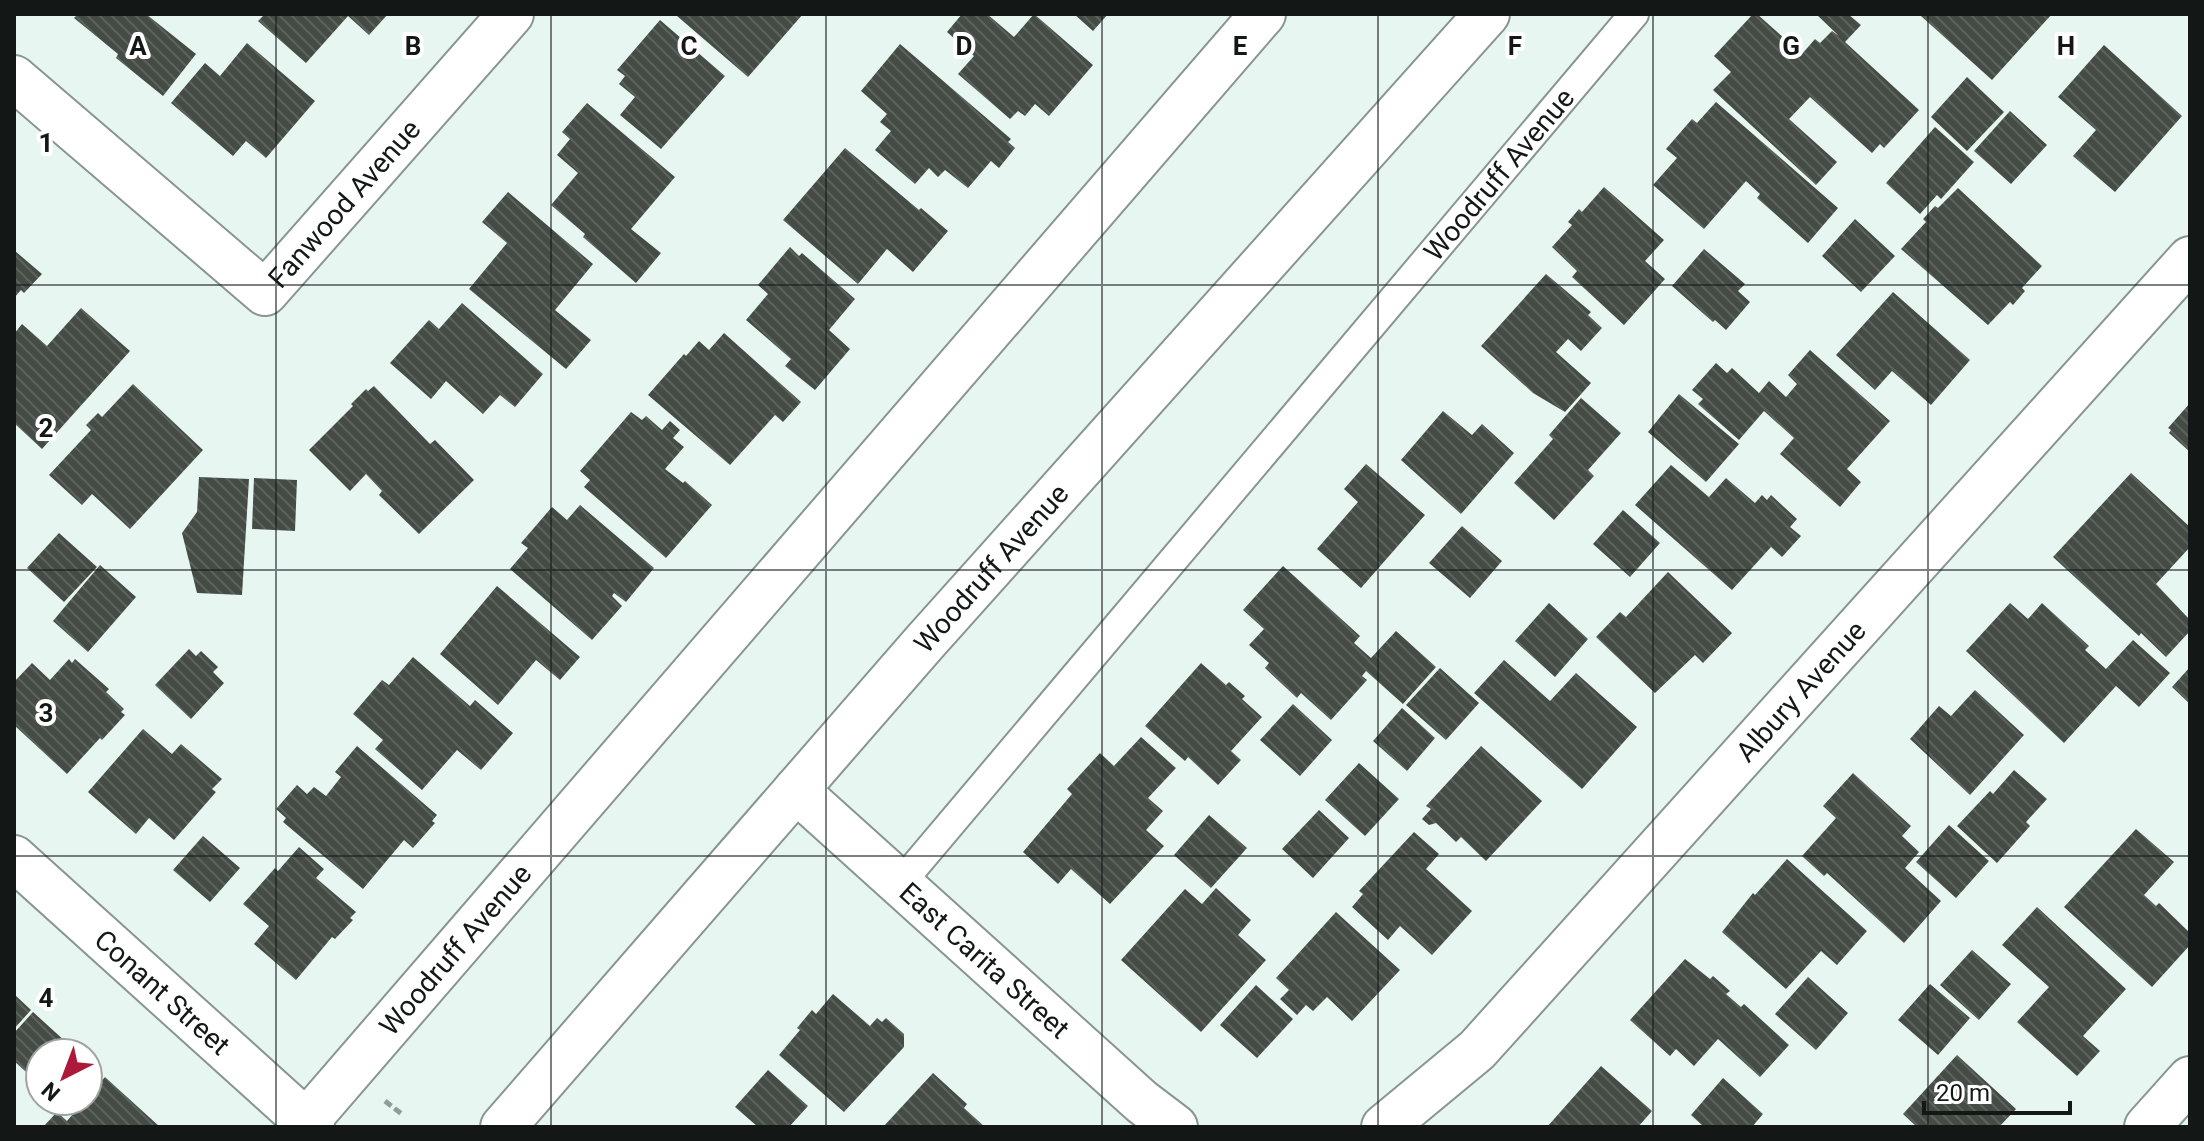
<svg xmlns="http://www.w3.org/2000/svg" width="2204" height="1141" font-family="Roboto,sans-serif">
  <style>
    .building { fill: url(#building-back-hatch) }
    .lines { fill: none; stroke-linecap: round; stroke-linejoin: round }
    .service-casing { stroke: #889592; stroke-width: 32 }
    .minor-casing { stroke: #889592; stroke-width: 48 }
    .tertiary-casing { stroke: #889592; stroke-width: 48 }
    .secondary-casing { stroke: #889592; stroke-width: 48 }
    .path { stroke: #919b98; stroke-width: 5; stroke-dasharray: 8 4; stroke-linecap: butt }
    .service { stroke: #fff; stroke-width: 28 }
    .minor { stroke: #fff; stroke-width: 44 }
    .tertiary { stroke: #fff; stroke-width: 44 }
    .secondary { stroke: #fff; stroke-width: 44 }
    .grid { fill: none; stroke: #131817; stroke-width: 2; stroke-opacity: 0.55 }
    .labels { text-anchor: middle; dominant-baseline: central; stroke-width: 8; stroke-linejoin: round; paint-order: stroke }
    .street-label { font-size: 28px; fill: #131817; stroke: #fff }
    .grid-label { font-size: 26px; text-anchor: middle; font-weight: bold; fill: #131817; stroke: #fff; stroke-width: 8; stroke-linejoin: round; paint-order: stroke }
  </style>
  <defs>
    <pattern id="building-back-hatch" width="6" height="6" patternUnits="userSpaceOnUse" patternTransform="scale(2)"><rect width="6" height="6" fill="#454c45"/><path d="M-1 5l2 2M0 0l6 6M5-1l2 2" fill="none" stroke="#5c625c"/></pattern>
  </defs>
  <rect width="100%" height="100%" fill="#e8f6f2"/>
  <path class="building" d="M78 14H146L196 54 163 96 116 58 118 54 74 18Z
    M265 14H388L369 35 348 16 306 63 258 21Z
    M679 14H803L748 77 677 16Z
    M962 14H987L1014 37 1034 14 1093 65 1049 116 1035 104 1025 116 1018 111 1010 119 958 74 974 56 947 32Z
    M1074 14H1108L1093 31Z
    M1753 14H1757L1802 54 1815 39 1820 43 1832 31 1839 36 1816 14H1848L1861 25 1845 42 1919 110 1884 148 1880 144 1872 153 1810 97 1789 119 1837 162 1816 185 1713 90 1731 72 1714 56Z
    M1923 14H2052L1992 80 1921 16Z
    M660 20 725 76 661 149 620 115 635 97 619 84 625 76 617 70Z
    M247 43 315 101 266 158 246 141 233 156 171 103 205 63 220 76Z
    M900 44 1011 139 1008 142 1015 148 999 168 991 161 968 188 945 170 938 177 929 168 915 184 875 150 891 131 880 122 887 114 861 91Z
    M2104 45 2182 116 2115 192 2073 156 2096 130 2058 97Z
    M1967 77 2004 112 1967 151 1931 117Z
    M1716 102 1838 208 1808 243 1757 198 1760 194 1746 181 1704 229 1653 185 1677 158 1666 149 1692 119 1697 123Z
    M587 103 675 177 631 229 661 253 636 283 583 237 585 234 551 205 578 173 557 155 570 139 562 132Z
    M2010 111 2047 145 2011 184 1974 151Z
    M1935 127 1974 162 1941 199 1937 195 1920 214 1886 183Z
    M845 148 919 210 921 208 948 231 913 272 887 249 858 284 783 220Z
    M1604 187 1664 240 1645 261 1665 279 1624 325 1572 277 1577 271 1552 247 1572 225 1568 222 1579 209 1582 212Z
    M1958 188 2042 266 2022 288 2025 291 2013 305 2010 302 1988 325 1901 249 1926 222 1923 219 1935 206 1938 208Z
    M508 192 593 264 555 310 591 340 566 369 469 289 507 243 482 222Z
    M1855 219 1895 256 1861 292 1822 256Z
    M790 247 799 256 802 253 855 299 829 330 850 349 815 390 785 366 791 359 746 320 768 294 758 285Z
    M1704 249 1745 284 1738 291 1750 302 1726 330 1715 320 1713 322 1672 286Z
    M15 251 42 274 24 293 21 290 14 298Z
    M1546 274 1591 312 1588 315 1602 328 1581 351 1568 339 1556 352 1591 383 1565 412 1533 393 1481 346Z
    M1893 292 1970 360 1931 405 1892 371 1875 390 1836 355Z
    M462 303 543 374 515 407 500 395 483 414 446 381 431 399 390 363 429 320 439 329Z
    M81 308 130 351 42 449 14 423V334L22 324 47 346Z
    M724 333 801 402 783 422 775 415 730 465 648 395 684 354 686 356 699 341 709 350Z
    M1810 350 1890 421 1847 469 1861 482 1840 507 1780 454 1794 438 1764 411 1739 440 1698 404 1703 399 1692 390 1716 363 1727 373 1732 368 1759 393 1769 381 1786 397 1797 384 1788 375Z
    M133 384 203 450 130 529 92 494 82 505 49 475 91 430 86 425 98 413 102 417Z
    M374 386 430 444 435 440 474 480 419 534 379 495 382 491 366 474 350 491 309 450 353 406 351 404 366 389 368 391Z
    M1679 394 1739 444 1706 482 1648 432Z
    M1581 398 1621 433 1588 470 1594 476 1554 520 1514 483 1553 439 1549 435Z
    M2190 403V452L2169 433 2171 430 2168 428Z
    M1443 411 1472 435 1482 424 1514 453 1461 514 1401 460Z
    M631 412 642 420 646 416 662 430 670 421 680 430 673 438 684 447 665 469 683 483 685 481 712 505 666 558 584 487 590 480 580 471Z
    M1366 464 1425 515 1361 588 1317 549 1358 502 1344 489Z
    M1671 465 1709 497 1726 478 1755 503 1762 495 1767 500 1771 495 1797 519 1790 527 1801 536 1782 557 1771 547 1732 590 1635 505Z
    M2131 473 2190 527V547L2156 584 2190 620V631L2166 657 2141 633 2139 636 2053 557Z
    M199 477 249 479 242 595 197 593 182 533 197 512Z
    M254 478 297 480 295 531 252 529Z
    M580 505 654 568 626 602 614 593 612 596 622 606 592 640 510 569 528 548 521 543 552 507 567 520Z
    M1623 510 1660 543 1630 577 1593 544Z
    M1462 526 1502 561 1470 598 1429 563Z
    M59 533 97 567 64 602 27 568Z
    M100 565 136 597 88 652 53 621Z
    M1283 566 1360 636 1354 643 1371 658 1396 631 1436 667 1403 704 1366 671 1362 676 1367 680 1331 720 1301 693 1297 698 1265 668 1269 663 1249 645 1264 629 1243 610Z
    M1668 572 1732 633 1703 663 1695 655 1655 693 1596 637 1620 612 1626 617Z
    M497 586 580 657 560 680 536 660 498 705 440 654Z
    M1549 603 1588 639 1555 677 1515 641Z
    M2010 603 2028 619 2042 603 2089 646 2085 650 2106 669 2133 640 2170 673 2139 707 2116 686 2064 743 1966 651Z
    M189 649 196 656 201 651 218 667 213 672 224 683 191 719 155 685Z
    M413 657 470 706 475 700 513 733 481 770 457 750 422 790 375 749 383 740 353 714 382 680 389 685Z
    M69 659 72 663 75 659 109 689 106 692 124 709 121 712 125 715 102 740 100 738 67 774 14 725V682L32 663 50 680Z
    M1504 660 1550 701 1576 673 1637 727 1582 789 1474 693Z
    M1201 663 1226 685 1229 682 1245 696 1242 699 1262 717 1231 751 1241 760 1218 785 1188 757 1185 761 1145 726Z
    M2190 667V704L2172 687Z
    M1440 668 1479 703 1446 740 1406 705Z
    M1975 690 2024 735 1970 795 1910 739 1939 706 1951 716Z
    M1293 704 1332 740 1300 776 1260 740Z
    M1402 708 1435 738 1407 771 1373 741Z
    M143 729 172 754 181 744 222 779 212 789 216 792 174 840 149 818 136 834 88 792Z
    M1141 737 1176 768 1148 798 1163 811 1146 830 1164 846 1110 904 1071 869 1058 884 1023 852 1072 794 1067 789 1100 753 1114 766Z
    M357 746 437 815 432 821 435 823 413 848 404 840 363 889 283 822 286 818 276 809 297 785 307 794 314 787 326 796 341 777 335 772Z
    M1481 746 1542 801 1486 861 1461 837 1456 842 1436 823 1429 825 1422 819 1431 809 1426 806Z
    M1359 763 1399 799 1365 836 1325 800Z
    M2014 770 2047 799 2026 822 2030 826 1997 863 1957 826 1990 791 1993 794Z
    M1853 773 1911 826 1902 836 1919 852 1905 868 1941 901 1904 943 1827 873 1824 876 1802 856 1836 818 1823 806Z
    M1319 810 1349 838 1313 878 1282 849Z
    M1209 815 1247 848 1211 888 1174 855Z
    M1949 825 1989 861 1956 898 1916 862Z
    M2136 829 2174 862 2144 895 2156 906 2159 903 2190 933V945L2152 987 2064 907Z
    M1414 832 1439 854 1426 869 1472 911 1432 955 1400 926 1388 940 1352 907 1363 894 1359 891Z
    M203 836 240 868 210 902 173 870Z
    M299 847 324 869 316 878 356 912 350 918 353 920 335 939 332 937 296 980 254 944 269 926 243 904 275 868 278 871Z
    M1787 859 1867 931 1837 965 1821 951 1786 989 1722 932 1753 893 1755 895Z
    M1216 888 1251 920 1238 935 1266 960 1201 1032 1121 960 1185 889 1202 904Z
    M2037 907 2126 989 2083 1036 2100 1051 2077 1076 2017 1022 2049 987 2002 945Z
    M1336 912 1400 970 1352 1021 1327 997 1313 1011 1306 1005 1297 1015 1280 999 1289 990 1276 978Z
    M1972 950 2011 984 1979 1020 1940 985Z
    M1685 959 1710 979 1713 976 1730 991 1726 994 1741 1007 1744 1004 1789 1045 1760 1077 1718 1039 1694 1066 1676 1049 1670 1056 1630 1020Z
    M1808 977 1848 1013 1816 1050 1775 1014Z
    M1930 984 1970 1018 1938 1055 1898 1020Z
    M1256 985 1293 1019 1257 1058 1220 1025Z
    M14 994 31 1010 14 1029Z
    M833 994 870 1026 877 1018 882 1022 886 1018 904 1034V1047L844 1112 779 1055 800 1030 797 1028 812 1010 816 1014Z
    M33 1012 66 1042 57 1053H40V1072L34 1079 14 1061V1033Z
    M1957 1055 2016 1109 1999 1127H1917L1903 1114Z
    M1601 1066 1652 1111 1638 1127H1547Z
    M768 1070 808 1106 789 1127H758L735 1107Z
    M933 1073 967 1104 964 1108 985 1127H883Z
    M105 1077 160 1127H43L57 1112 67 1121 84 1101H88V1097Z
    M1723 1078 1763 1114 1752 1127H1704L1691 1115Z"/>
  <g class="lines">
    <defs>
      <g id="service">
        <path id="s1" d="M899 885 1634 14"/>
      </g>
      <g id="minor">
        <path id="s2" d="M14 78 265 293 511 14"/>
        <path id="s3" d="M796 790 1142 1102 1175 1127"/>
        <path id="s4" d="M306 1122 1263 14"/>
        <path id="s5" d="M1384 1127 1477 1050 2190 259"/>
        <path d="M2147 1127 2190 1079"/>
      </g>
      <g id="tertiary">
        <path id="s6" d="M14 858 312 1127"/>
      </g>
      <g id="secondary">
        <path id="s7" d="M503 1127 924 643 1487 14"/>
      </g>
    </defs>
    <use href="#service" class="service-casing"/>
    <use href="#minor" class="minor-casing"/>
    <use href="#tertiary" class="tertiary-casing"/>
    <use href="#secondary" class="secondary-casing"/>
    <path class="path" d="M385 1101 403 1115"/>
    <use href="#service" class="service"/>
    <use href="#minor" class="minor"/>
    <use href="#tertiary" class="tertiary"/>
    <use href="#secondary" class="secondary"/>
  </g>
  <path class="grid" d="M276 14V1127M551 14V1127M826 14V1127M1102 14V1127M1378 14V1127M1653 14V1127M1928 14V1127M14 285H2190M14 570H2190M14 856H2190"/>
  <g class="labels">
    <g class="street-label">
      <text stroke="none"><textPath href="#s1" startOffset="930">Woodruff Avenue</textPath></text>
      <text stroke="none"><textPath href="#s2" startOffset="450">Fanwood Avenue</textPath></text>
      <text stroke="none"><textPath href="#s7" startOffset="742">Woodruff Avenue</textPath></text>
      <text stroke="none"><textPath href="#s5" startOffset="604">Albury Avenue</textPath></text>
      <text stroke="none"><textPath href="#s4" startOffset="228">Woodruff Avenue</textPath></text>
      <text stroke="none"><textPath href="#s3" startOffset="254">East Carita Street</textPath></text>
      <text stroke="none"><textPath href="#s6" startOffset="200">Conant Street</textPath></text>
    </g>
  </g>
  <g class="grid-label">
    <text x="138" y="55">A</text>
    <text x="413" y="55">B</text>
    <text x="689" y="55">C</text>
    <text x="964" y="55">D</text>
    <text x="1240" y="55">E</text>
    <text x="1515" y="55">F</text>
    <text x="1791" y="55">G</text>
    <text x="2066" y="55">H</text>
    <text x="46" y="152">1</text>
    <text x="46" y="437">2</text>
    <text x="46" y="722">3</text>
    <text x="46" y="1007">4</text>
  </g>
  <rect width="2204" height="1141" fill="none" stroke="#131817" stroke-width="32"/>
  <g transform="translate(64 1077) rotate(222)"><circle r="38" fill="#ffffff" stroke="#a1a3a2" stroke-width="2"/>
  <path d="M0-6L14 30L0 20L-14 30Z" fill="#ad183b"/>
  <text y="-12" font-size="22" font-weight="bold" text-anchor="middle" fill="#131817">N</text>
  </g>
  <path d="M1924 1101v12h146v-12" fill="none" stroke="#131817" stroke-width="4"/>
  <text x="1936" y="1101" font-size="24" fill="#131817" stroke="#ffffff" stroke-width="6" paint-order="stroke">20 m</text>
</svg>
